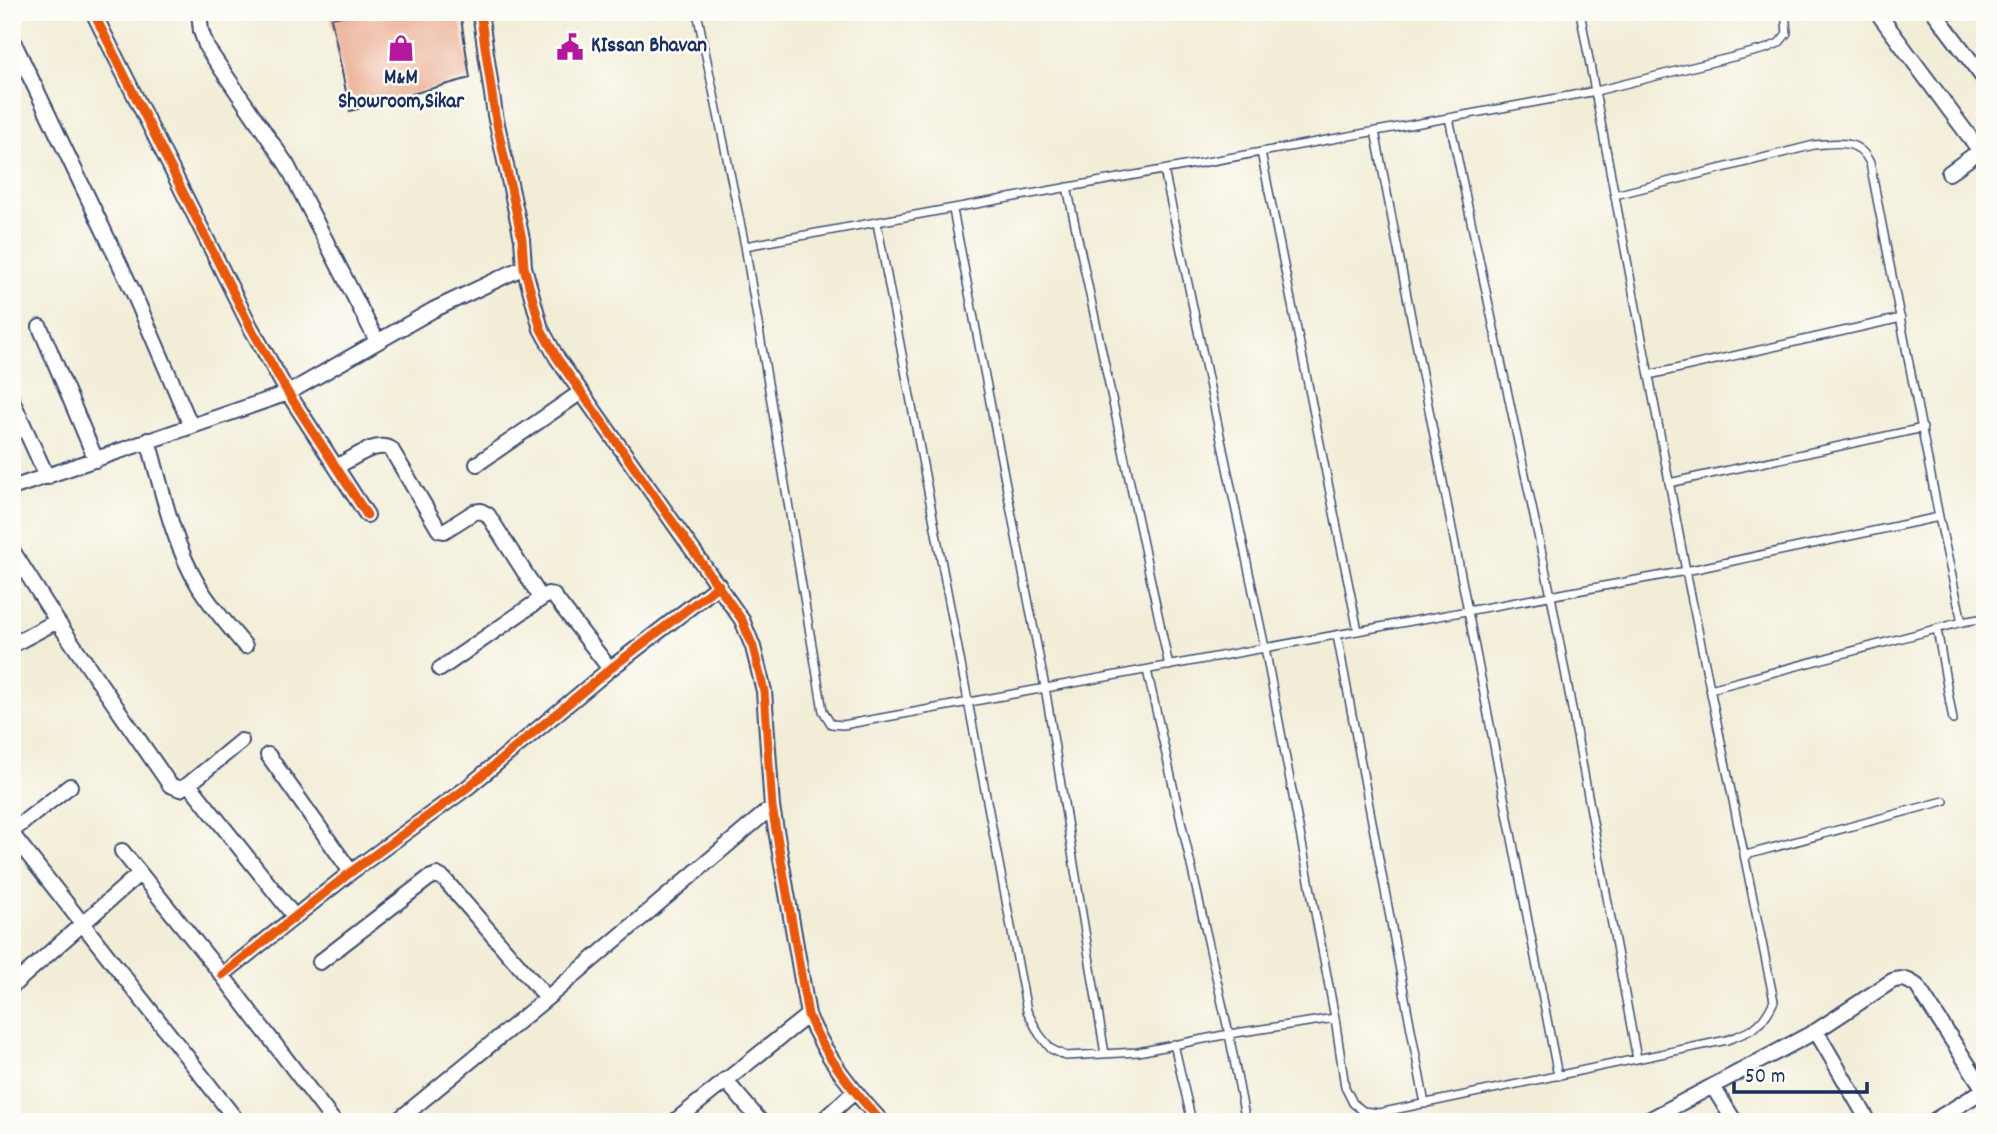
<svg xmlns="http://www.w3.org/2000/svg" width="1997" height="1134" font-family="Dekko,sans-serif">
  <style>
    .building { fill: #e69b7b }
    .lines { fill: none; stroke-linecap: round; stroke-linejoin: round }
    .lane-casing { stroke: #3b4c70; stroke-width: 10 }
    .street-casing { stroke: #3b4c70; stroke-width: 18 }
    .lane { stroke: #fff; stroke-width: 7 }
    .street { stroke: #fff; stroke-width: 14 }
    .cycleway-casing { stroke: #fdfcf7; stroke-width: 13 }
    .cycleway { stroke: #e8590c; stroke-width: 9 }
    .labels { text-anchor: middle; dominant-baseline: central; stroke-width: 5; stroke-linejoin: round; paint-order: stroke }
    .poi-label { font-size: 21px; font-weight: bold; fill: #1b2f5e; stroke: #fdfcf7; text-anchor: start }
  </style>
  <rect width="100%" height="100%" fill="#fdfcf7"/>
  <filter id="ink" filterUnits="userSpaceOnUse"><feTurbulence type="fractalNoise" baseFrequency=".0143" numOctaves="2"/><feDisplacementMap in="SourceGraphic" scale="14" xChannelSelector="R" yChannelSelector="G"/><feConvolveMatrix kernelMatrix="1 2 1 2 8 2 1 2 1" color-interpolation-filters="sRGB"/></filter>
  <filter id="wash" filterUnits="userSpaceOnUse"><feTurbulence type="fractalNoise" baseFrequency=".00686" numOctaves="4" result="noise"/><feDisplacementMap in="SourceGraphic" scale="28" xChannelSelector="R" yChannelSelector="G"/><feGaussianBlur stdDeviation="1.57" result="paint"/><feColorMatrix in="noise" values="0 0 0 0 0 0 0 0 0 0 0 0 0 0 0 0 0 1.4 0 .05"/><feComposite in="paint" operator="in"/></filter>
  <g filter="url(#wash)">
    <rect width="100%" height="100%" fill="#f2edd7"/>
    <g id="blocks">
      <path class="building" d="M362 12H460L470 78 350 111 331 18Z"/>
    </g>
  </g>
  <g filter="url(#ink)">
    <use href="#blocks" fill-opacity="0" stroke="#3b4c70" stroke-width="2"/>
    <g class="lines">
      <defs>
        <path id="lane" d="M697 12 745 246 823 711 831 724 843 725 1686 571 1939 517
          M1449 118 1551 596 1637 1059
          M1375 131 1558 1076
          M1261 152 1358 631
          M1164 170 1265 648 1335 1018 1345 1087 1353 1103 1363 1111 1379 1113 1727 1040C1752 1031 1762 1027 1774 1001L1686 571 1580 12
          M1067 187 1169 666
          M1615 195 1814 145C1838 143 1858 138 1870 163L1939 517 1962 622
          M953 210 1045 687 1105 1054
          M877 223 1027 1011 1039 1034 1051 1049 1066 1056 1138 1052 1229 1034 1335 1018
          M745 246 1596 91 1765 49 1779 43 1787 33 1785 12
          M1649 375 1901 318
          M1669 483 1923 428
          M1937 629 1953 720
          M1337 635 1425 1104
          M1147 670 1229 1034 1246 1122
          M1710 689 1962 622 1985 618
          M1746 855 1944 801
          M1174 1044 1192 1122"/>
        <path id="street" d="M93 12 251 328 288 393 367 515
          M199 12 201 31 207 48 287 165 377 341
          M480 12 495 115 522 239 524 267 541 329 557 358 742 620 753 647 764 691 772 807 808 1015C825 1056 852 1090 882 1122
          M1877 12 1980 151
          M1934 12 1985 80
          M12 39 134 294 191 426
          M1949 173 1985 147
          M40 327 96 460
          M12 400 47 477
          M148 440C162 489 172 541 198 585 211 607 229 626 245 646
          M477 464 581 392
          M336 467C351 460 375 440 391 449L439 530 444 531 474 512 481 511 488 515 541 598
          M12 488 288 393 433 310 524 267
          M12 550 57 621 170 785 180 789 189 784 241 741
          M12 645 57 621
          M440 669 548 594 553 595 610 669
          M268 755 351 872
          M189 784 294 916
          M12 831 70 786
          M12 834 238 1122
          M122 851 222 975 334 1122
          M320 962 429 878 437 875 444 879 547 998
          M222 975 351 872 468 787 610 669 719 585
          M12 986 140 873
          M1816 1031 1869 1122
          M725 1080 761 1122
          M1713 1087 1735 1122
          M12 1119 15 1122
          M396 1122 547 998 772 807
          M674 1122 808 1015
          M821 1122 854 1092
          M1645 1122 1816 1031 1892 981C1903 977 1908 980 1917 986L1985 1091
          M1932 1122 1984 1090"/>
      </defs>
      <use href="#lane" class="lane-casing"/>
      <use href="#street" class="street-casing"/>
      <use href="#lane" class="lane"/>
      <use href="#street" class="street"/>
      <defs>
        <path id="cycleway" d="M93 12 251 328 288 393 367 515
          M480 12 495 115 522 239 524 267 541 329 557 358 742 620 753 647 764 691 772 807 808 1015C825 1056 852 1090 882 1122
          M222 975 351 872 468 787 610 669 719 585"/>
      </defs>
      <use href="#cycleway" class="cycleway-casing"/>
      <use href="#cycleway" class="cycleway"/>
    </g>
  </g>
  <defs>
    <symbol id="civic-bare" viewBox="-9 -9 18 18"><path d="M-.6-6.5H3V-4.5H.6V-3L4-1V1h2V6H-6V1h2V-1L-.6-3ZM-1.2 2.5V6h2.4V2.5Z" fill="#b5179e" stroke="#fdfcf7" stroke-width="2.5" paint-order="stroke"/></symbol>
    <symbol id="shop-bare" viewBox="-9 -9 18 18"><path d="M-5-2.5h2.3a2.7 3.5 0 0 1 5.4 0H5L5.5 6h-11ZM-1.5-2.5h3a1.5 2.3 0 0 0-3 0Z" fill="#b5179e" stroke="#fdfcf7" stroke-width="2.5" paint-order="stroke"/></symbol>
  </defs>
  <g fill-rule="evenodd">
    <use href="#civic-bare" x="551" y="28" width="38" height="38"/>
    <use href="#shop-bare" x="382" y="29" width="38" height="38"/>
  </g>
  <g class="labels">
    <g class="poi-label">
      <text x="591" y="47">KIssan Bhavan</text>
      <text x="401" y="79" text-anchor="middle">M&amp;M<tspan x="401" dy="24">Showroom,Sikar</tspan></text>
    </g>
  </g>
  <rect width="1997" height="1134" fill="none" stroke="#fdfcf7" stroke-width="42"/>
  <path d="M1734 1082v10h133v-10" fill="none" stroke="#1b2f5e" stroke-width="3.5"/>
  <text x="1745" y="1082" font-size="21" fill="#1b2f5e" stroke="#fdfcf7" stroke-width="5" paint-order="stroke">50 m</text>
</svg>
